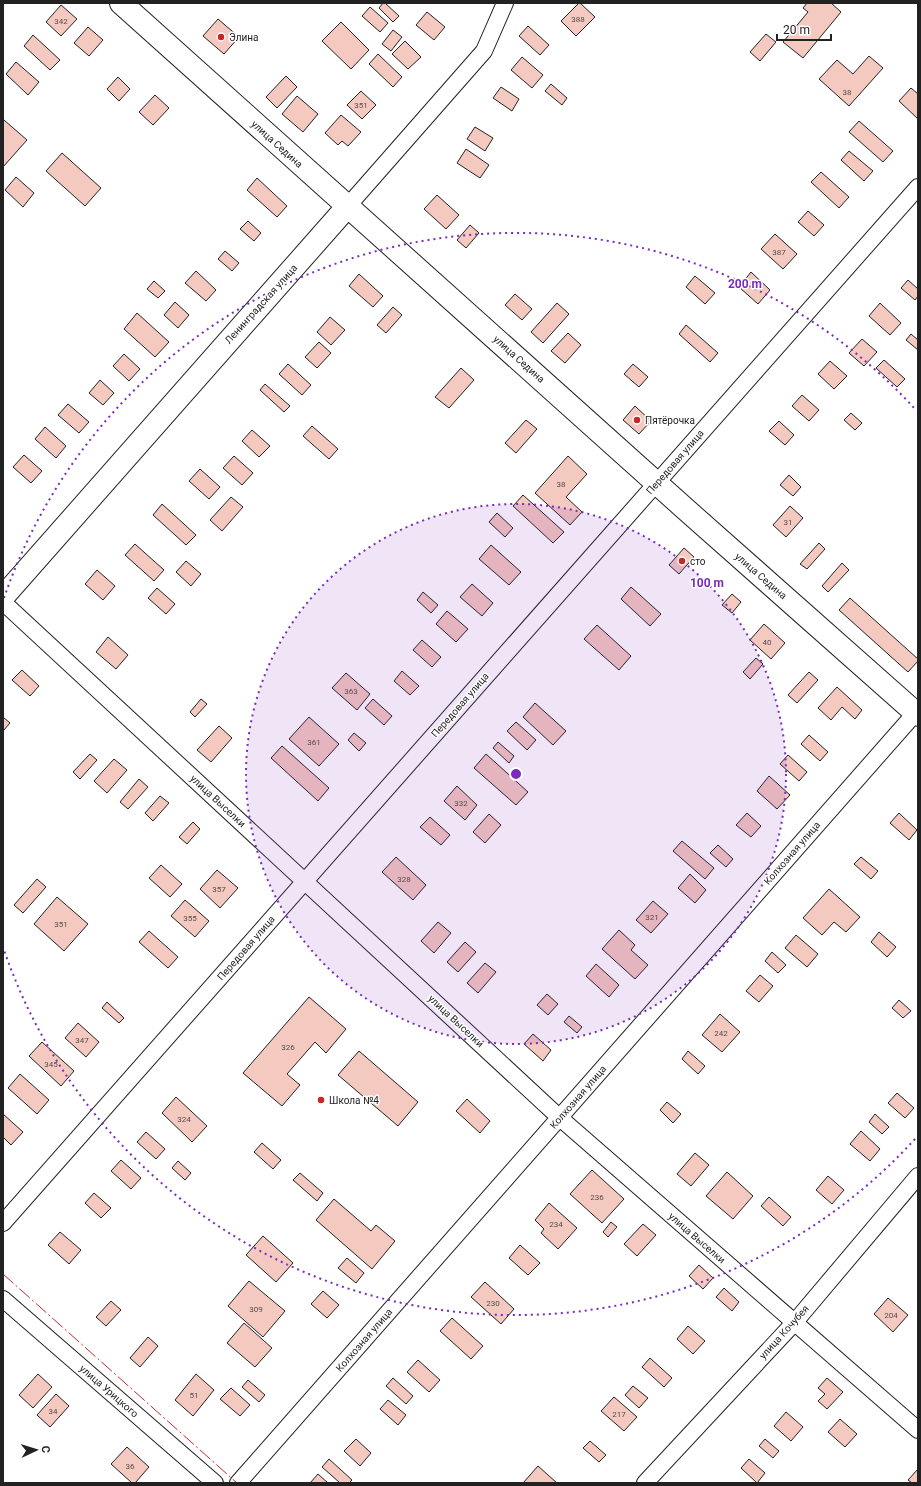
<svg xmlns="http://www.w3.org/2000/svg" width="921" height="1486" font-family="Roboto,sans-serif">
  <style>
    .building { fill: #f3c9c0; stroke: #222 }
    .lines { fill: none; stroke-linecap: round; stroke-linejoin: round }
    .street-casing { stroke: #222; stroke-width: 18 }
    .secondary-casing { stroke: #222; stroke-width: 24 }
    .street { stroke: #fff; stroke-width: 16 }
    .secondary { stroke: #fff; stroke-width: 22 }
    .power { stroke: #c62828; stroke-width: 1; stroke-dasharray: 14 3 2 3; stroke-linecap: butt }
    .ring { fill: none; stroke: #7b2cbf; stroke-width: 2; stroke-dasharray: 2 4 }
    .poi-dot { fill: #c62828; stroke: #fff; stroke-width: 1.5 }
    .labels { text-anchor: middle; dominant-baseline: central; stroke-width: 3; stroke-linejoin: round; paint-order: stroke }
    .number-label { font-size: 8px; fill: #564c4a }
    .poi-label { font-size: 10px; fill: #222; stroke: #fff; text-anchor: start }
    .street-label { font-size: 10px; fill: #222; stroke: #fff }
    .centre { fill: #7b2cbf; stroke: #fff; stroke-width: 2 }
    .ring-label { font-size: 12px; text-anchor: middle; font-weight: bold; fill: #7b2cbf; stroke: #fff; stroke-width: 3; stroke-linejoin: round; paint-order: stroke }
  </style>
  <rect width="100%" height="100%" fill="#fff"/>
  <path class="building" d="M383 3H385L399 16 393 22 379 8Z
    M579 3H580L595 17 576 36 561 21Z
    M807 3H831L841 12 803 58 783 42 808 12 803 8Z
    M61 5 77 19 61 36 46 22Z
    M370 7 388 23 380 32 362 16Z
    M427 12 445 27 434 40 416 25Z
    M218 19 239 37 224 54 203 36Z
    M341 22 369 50 351 69 322 41Z
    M528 26 549 45 540 55 519 36Z
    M88 27 103 40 89 56 74 43Z
    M393 30 402 37 391 51 382 44Z
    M766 34 776 42 760 61 750 52Z
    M33 35 60 60 50 70 24 46Z
    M405 41 421 57 408 69 392 54Z
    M378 54 402 77 393 87 369 64Z
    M869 56 883 68 849 106 819 79 837 60 853 74Z
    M522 57 543 75 532 88 511 70Z
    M16 62 39 82 28 95 6 74Z
    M286 76 297 87 277 108 266 97Z
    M118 77 130 89 119 101 107 89Z
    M551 84 567 98 562 105 545 91Z
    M501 87 519 99 512 111 493 98Z
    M911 88 918 94V119L899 101Z
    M361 91 376 105 362 119 347 105Z
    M155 95 169 108 153 125 139 112Z
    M297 96 318 114 303 132 282 114Z
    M341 115 361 132 348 146 342 141 338 145 325 133Z
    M4 120 27 140 3 167V121Z
    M859 121 893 151 883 162 849 132Z
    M475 127 493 138 485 151 467 139Z
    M466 149 489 165 480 178 457 163Z
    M849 151 873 171 864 181 841 160Z
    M62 153 101 188 85 206 46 171Z
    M821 172 849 197 839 208 811 182Z
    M16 177 34 193 23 207 5 190Z
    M257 178 287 206 277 217 247 190Z
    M437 195 459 215 446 229 424 209Z
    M808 211 824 225 814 236 798 222Z
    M248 221 261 233 254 241 240 229Z
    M470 225 479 233 466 248 457 240Z
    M775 234 797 254 783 269 761 249Z
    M225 251 239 263 232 271 218 259Z
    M196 271 216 290 206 301 185 283Z
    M751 272 770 290 758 304 739 287Z
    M359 274 383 296 373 307 349 286Z
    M695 276 715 293 705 304 686 287Z
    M908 280 918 289V296L915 300 901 288Z
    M154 281 165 291 158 298 147 289Z
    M515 294 532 309 522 320 505 305Z
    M175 302 189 315 178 328 164 315Z
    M557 303 569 314 543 343 531 332Z
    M880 303 901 323 890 335 869 316Z
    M393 307 402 315 386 333 377 325Z
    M137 313 169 342 155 357 124 329Z
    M330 317 345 330 331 345 317 332Z
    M686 325 718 353 710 362 679 334Z
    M568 333 581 345 565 363 551 351Z
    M911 334 918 340V350L906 340Z
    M862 339 877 352 864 366 849 353Z
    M319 342 331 353 317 368 305 357Z
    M124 354 140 369 129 381 113 366Z
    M884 360 905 379 897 387 876 368Z
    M830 361 847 376 834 389 818 374Z
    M288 364 311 385 302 395 279 374Z
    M633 364 648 377 639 387 624 374Z
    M461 368 474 380 449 408 435 397Z
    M100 380 114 393 103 405 89 393Z
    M265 384 290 406 284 412 260 390Z
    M802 395 819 410 809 421 792 406Z
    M68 404 89 422 79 433 58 415Z
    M635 406 651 421 639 434 623 420Z
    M851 413 862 423 855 430 844 420Z
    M526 420 537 429 516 453 505 443Z
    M779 421 794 435 785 445 769 431Z
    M312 426 338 449 329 459 303 436Z
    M45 427 66 446 56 458 35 439Z
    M252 430 270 446 259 457 242 441Z
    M24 455 42 471 31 483 13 467Z
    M234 456 253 473 242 485 223 468Z
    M568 456 587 474 566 497 582 512 570 525 535 493Z
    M200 469 220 487 209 499 189 481Z
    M789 475 801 487 793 496 780 485Z
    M523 495 564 532 553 543 513 506Z
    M231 497 243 507 222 531 210 520Z
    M162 504 196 535 186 545 153 515Z
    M790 506 803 518 786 537 773 525Z
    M497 513 513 528 505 537 489 522Z
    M819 543 825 549 807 569 800 564Z
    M135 544 164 570 154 581 125 555Z
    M491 545 521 572 509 585 479 559Z
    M684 548 694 557 679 574 669 565Z
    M186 561 201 574 191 586 176 572Z
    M842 563 849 570 828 592 822 586Z
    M97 570 115 586 103 600 85 584Z
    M472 584 493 603 482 616 460 597Z
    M631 587 661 614 650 626 621 599Z
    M157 588 175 604 166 614 148 598Z
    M423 592 438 605 431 613 417 600Z
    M732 594 741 602 732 613 722 605Z
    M850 598 918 659V661L908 672 839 610Z
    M447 611 468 629 456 642 436 624Z
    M764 624 785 643 771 659 750 640Z
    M597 625 631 656 619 670 584 639Z
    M108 637 128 655 116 669 96 652Z
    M422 640 441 657 432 667 413 650Z
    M756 658 763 664 750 679 743 672Z
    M22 670 39 686 30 696 12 680Z
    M402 671 419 686 410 695 394 681Z
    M809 672 818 680 797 703 788 695Z
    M346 673 370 694 357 710 332 688Z
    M837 687 862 710 855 719 842 707 831 720 818 708Z
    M201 699 207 704 195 717 190 712Z
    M373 699 392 716 384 725 365 708Z
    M535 703 566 731 553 745 523 717Z
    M3 717 10 723 3 731Z
    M309 717 339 744 319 766 289 739Z
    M516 722 536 740 527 750 507 731Z
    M219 726 232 738 211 762 197 750Z
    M354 733 366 743 359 751 348 740Z
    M809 735 828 752 820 761 801 744Z
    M498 742 514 756 509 763 493 748Z
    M282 746 329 788 318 801 271 758Z
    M90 754 97 760 80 779 73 772Z
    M486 754 528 792 516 805 474 768Z
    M788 755 807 772 799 781 780 764Z
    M114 759 127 770 107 793 94 781Z
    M769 776 790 795 777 809 757 791Z
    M139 779 148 787 128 809 120 802Z
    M457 786 477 805 465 820 444 801Z
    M160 796 169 803 153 821 145 813Z
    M747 813 761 826 751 837 736 825Z
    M899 813 917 830 909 840 890 823Z
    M489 814 501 825 485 843 473 832Z
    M430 817 450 835 441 845 420 827Z
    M193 822 200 829 187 844 179 837Z
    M682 841 714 868 705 879 673 851Z
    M718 845 733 859 726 867 710 853Z
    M396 857 426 885 413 900 382 872Z
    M861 857 878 871 871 879 854 864Z
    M161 865 182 884 170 897 149 878Z
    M217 870 238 888 220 908 200 889Z
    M690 874 706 890 695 903 678 888Z
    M37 879 46 887 23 913 14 905Z
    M829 889 860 917 846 932 834 922 822 935 803 918Z
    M57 897 88 924 64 951 34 924Z
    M185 900 209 921 195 937 171 916Z
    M653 901 668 914 651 933 636 920Z
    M438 922 451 933 434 953 421 941Z
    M619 930 635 945 631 950 648 965 635 979 602 949Z
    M149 931 178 957 168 968 139 942Z
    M879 932 896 947 887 957 871 942Z
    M796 935 818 954 807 967 785 948Z
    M465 942 476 952 458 972 447 962Z
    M772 952 786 965 778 973 765 961Z
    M485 963 496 972 478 993 467 983Z
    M596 964 619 985 609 997 586 976Z
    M760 975 773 986 759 1002 746 991Z
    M547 994 558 1004 548 1015 537 1005Z
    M309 997 346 1029 326 1053 315 1042 287 1074 300 1085 282 1106 243 1073Z
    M899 1000 911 1011 903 1018 892 1008Z
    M107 1002 124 1018 119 1023 102 1008Z
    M720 1014 740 1032 722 1052 702 1035Z
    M569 1016 582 1027 577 1033 564 1022Z
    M78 1023 99 1042 86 1057 65 1038Z
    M533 1034 551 1050 543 1061 524 1044Z
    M42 1042 74 1071 61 1086 29 1056Z
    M359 1051 418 1102 398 1126 338 1075Z
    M688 1051 705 1066 698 1074 682 1059Z
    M20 1074 49 1100 37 1114 8 1088Z
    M897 1093 914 1108 905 1118 888 1103Z
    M176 1097 207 1126 192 1142 162 1113Z
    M467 1099 490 1121 480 1133 456 1111Z
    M667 1102 681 1114 673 1123 660 1110Z
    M3 1114 23 1132 11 1145 3 1137Z
    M875 1114 889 1127 882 1134 869 1122Z
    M861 1131 880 1149 870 1161 850 1144Z
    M146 1132 165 1149 156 1159 137 1142Z
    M262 1143 281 1160 273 1169 254 1152Z
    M695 1153 709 1165 691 1186 677 1174Z
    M121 1160 141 1178 131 1189 111 1171Z
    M178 1161 191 1173 185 1180 172 1168Z
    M592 1170 624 1199 602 1223 570 1194Z
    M727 1172 753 1196 733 1219 706 1196Z
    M300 1173 323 1193 317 1201 293 1180Z
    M828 1176 844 1190 832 1204 816 1190Z
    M94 1193 111 1208 101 1218 85 1203Z
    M769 1197 791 1217 783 1226 761 1206Z
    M334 1199 371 1231 376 1225 395 1241 372 1269 316 1220Z
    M549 1203 577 1228 558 1249 541 1233 544 1229 535 1220Z
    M611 1222 617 1227 608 1237 603 1232Z
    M643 1224 656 1235 637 1256 624 1244Z
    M60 1232 81 1250 69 1264 48 1245Z
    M263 1236 293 1263 276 1282 246 1255Z
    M520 1245 540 1263 528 1275 509 1258Z
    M347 1258 364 1273 356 1283 338 1268Z
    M699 1265 713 1278 703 1289 689 1276Z
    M249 1281 285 1311 263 1337 228 1306Z
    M485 1282 514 1309 501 1324 471 1297Z
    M724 1288 739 1302 732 1311 716 1297Z
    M323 1291 339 1305 327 1318 311 1304Z
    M888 1298 908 1315 893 1332 874 1314Z
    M111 1301 121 1310 106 1326 96 1317Z
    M452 1318 483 1346 471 1359 440 1331Z
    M244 1323 272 1348 255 1367 227 1343Z
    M688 1326 705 1341 693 1354 677 1339Z
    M148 1337 158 1346 140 1367 130 1358Z
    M650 1358 672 1378 664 1387 642 1367Z
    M418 1360 440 1380 429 1392 407 1372Z
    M38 1374 52 1387 33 1408 19 1395Z
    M196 1374 214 1390 193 1416 175 1400Z
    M393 1378 413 1396 406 1404 386 1386Z
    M827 1378 843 1392 827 1409 818 1401 825 1394 818 1388Z
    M248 1380 265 1395 259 1402 242 1387Z
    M633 1386 648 1398 639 1408 625 1395Z
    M231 1388 250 1405 240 1416 220 1399Z
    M56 1394 69 1406 50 1427 37 1415Z
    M614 1397 637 1417 624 1431 601 1411Z
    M388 1400 406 1415 398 1425 380 1409Z
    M786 1412 803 1427 791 1441 774 1426Z
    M840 1419 857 1434 845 1447 828 1432Z
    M356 1439 371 1453 360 1466 344 1451Z
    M765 1439 779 1451 773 1458 759 1446Z
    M590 1441 606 1455 599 1462 583 1448Z
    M127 1447 149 1467 135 1483H132L111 1464Z
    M329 1459 352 1480 349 1483H340L322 1467Z
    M749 1459 765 1473 757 1483 741 1468Z
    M538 1466 557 1483H523Z
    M918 1469V1483H912L908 1480Z
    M318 1474 328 1483H310Z"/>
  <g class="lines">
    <defs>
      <path id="street" d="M347 207 484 51 505 3
        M3 602 560 1118 918 1430
        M3 1223 918 187
        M3 1299 215 1483
        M238 1483 918 710
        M645 1483 794 1323 918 1176"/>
      <path id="secondary" d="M121 3 682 506 918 715
        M3 597 347 207"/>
    </defs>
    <use href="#street" class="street-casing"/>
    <use href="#secondary" class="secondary-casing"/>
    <use href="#street" class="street"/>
    <use href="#secondary" class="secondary"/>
    <path class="power" d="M3 1274 237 1483"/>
  </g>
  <circle cx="516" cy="774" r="270" fill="#7b2cbf" fill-opacity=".12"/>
  <g class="ring">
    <circle cx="516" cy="774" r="270"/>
    <path d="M915 1139A541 541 0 0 1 4 950M4 598A541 541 0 0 1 915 409"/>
  </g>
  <g class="poi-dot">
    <circle cx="221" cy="37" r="4"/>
    <circle cx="637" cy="420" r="4"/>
    <circle cx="682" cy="561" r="4"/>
    <circle cx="321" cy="1100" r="4"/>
  </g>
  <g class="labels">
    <g class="number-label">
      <text x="578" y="19">388</text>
      <text x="61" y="21">342</text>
      <text x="847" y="92">38</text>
      <text x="361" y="105">351</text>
      <text x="779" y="252">387</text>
      <text x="561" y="484">38</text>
      <text x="788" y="522">31</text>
      <text x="767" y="642">40</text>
      <text x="351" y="691">363</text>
      <text x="314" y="742">361</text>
      <text x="461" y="803">332</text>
      <text x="404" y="879">328</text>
      <text x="219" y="889">357</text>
      <text x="652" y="917">321</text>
      <text x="190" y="918">355</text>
      <text x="61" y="924">351</text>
      <text x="721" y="1033">242</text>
      <text x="82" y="1040">347</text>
      <text x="288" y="1047">326</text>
      <text x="51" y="1064">345</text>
      <text x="184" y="1119">324</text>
      <text x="597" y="1197">236</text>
      <text x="556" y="1224">234</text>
      <text x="493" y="1303">230</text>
      <text x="256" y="1309">309</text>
      <text x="891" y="1315">204</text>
      <text x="194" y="1395">51</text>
      <text x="53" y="1411">34</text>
      <text x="619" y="1414">217</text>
      <text x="130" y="1466">36</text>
    </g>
    <g class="poi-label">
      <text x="229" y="37">Элина</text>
      <text x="645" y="420">Пятёрочка</text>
      <text x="690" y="561">сто</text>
      <text x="329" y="1100">Школа №4</text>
    </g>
    <g class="street-label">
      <text transform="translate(277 144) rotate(42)">улица Седина</text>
      <text transform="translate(261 304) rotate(-48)">Ленинградская улица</text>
      <text transform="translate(519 359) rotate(42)">улица Седина</text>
      <text transform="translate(675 462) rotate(-49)">Передовая улица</text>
      <text transform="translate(761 576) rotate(41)">улица Седина</text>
      <text transform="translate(460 705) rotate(-49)">Передовая улица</text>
      <text transform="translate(218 801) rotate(43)">улица Выселки</text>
      <text transform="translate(792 853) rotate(-49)">Колхозная улица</text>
      <text transform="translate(246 948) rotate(-49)">Передовая улица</text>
      <text transform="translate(456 1021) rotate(43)">улица Выселки</text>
      <text transform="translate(578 1097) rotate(-49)">Колхозная улица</text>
      <text transform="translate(697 1238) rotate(41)">улица Выселки</text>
      <text transform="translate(784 1332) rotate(-48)">улица Кочубея</text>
      <text transform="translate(364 1340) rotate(-49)">Колхозная улица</text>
      <text transform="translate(109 1391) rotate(41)">улица Урицкого</text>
    </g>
  </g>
  <circle cx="516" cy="774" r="6" class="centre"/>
  <g class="ring-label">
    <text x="745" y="288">200 m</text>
    <text x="707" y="587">100 m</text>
  </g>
  <rect width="921" height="1486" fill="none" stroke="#222222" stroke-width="8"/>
  <g transform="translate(36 1450) rotate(86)" stroke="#ffffff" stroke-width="3" paint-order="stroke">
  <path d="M0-3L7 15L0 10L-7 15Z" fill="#222222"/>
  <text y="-6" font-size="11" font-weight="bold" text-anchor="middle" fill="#222222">С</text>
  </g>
  <path d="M777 34v6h54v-6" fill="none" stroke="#222222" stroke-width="2"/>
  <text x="783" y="34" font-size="12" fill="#222222" stroke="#ffffff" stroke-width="3" paint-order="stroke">20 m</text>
</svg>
